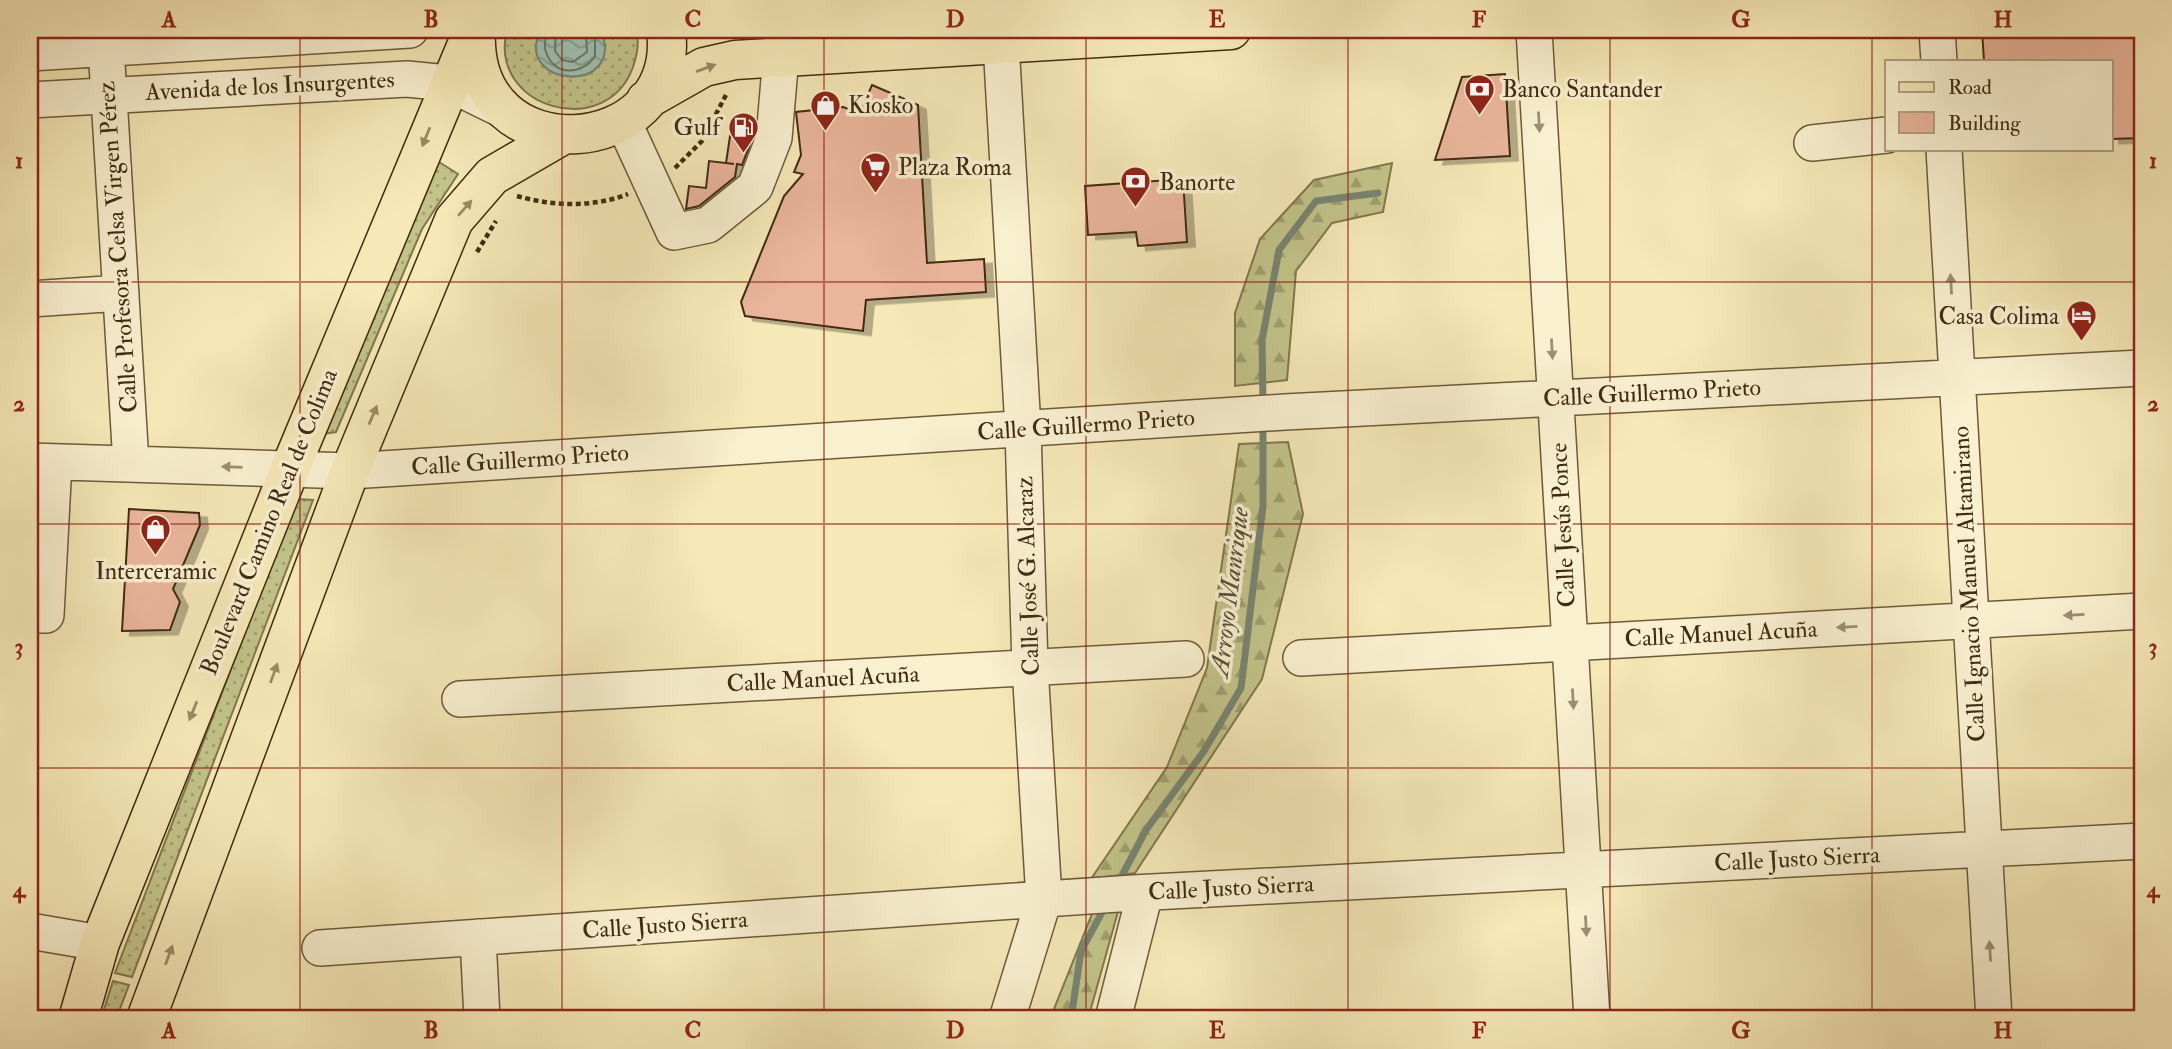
<svg xmlns="http://www.w3.org/2000/svg" width="2172" height="1049" font-family="'IM FELL Double Pica',serif">
  <style>
    .grass { fill: url(#grass-dots); stroke: #81784e; stroke-width: 2 }
    .forest { fill: url(#forest-firs); stroke: #81784e; stroke-width: 2 }
    .water { fill: url(#water-waves); stroke: #788472; stroke-width: 2 }
    .lines { fill: none; stroke-linecap: round; stroke-linejoin: round }
    .shore { stroke: #6e7662; stroke-width: 2 }
    .stream { stroke: #788472; stroke-width: 7 }
    .building { fill: #eab59b; stroke: #402b12; stroke-width: 2; filter: url(#shadow) }
    .minor-casing { stroke: #6e5a3b; stroke-width: 38 }
    .major-casing { stroke: #402b12; stroke-width: 41 }
    .path { stroke: #402b12; stroke-width: 4.5; stroke-dasharray: 5 3.5; stroke-linecap: butt }
    .minor { stroke: #f9f0d0; stroke-width: 35 }
    .major { stroke: #f6e8b7; stroke-width: 38 }
    .oneway { fill: #9b8a64 }
    .oneway2 { fill: #9c8e71 }
    .grid { fill: none; stroke: #8f2418; stroke-width: 2; stroke-opacity: 0.55 }
    .labels { text-anchor: middle; dominant-baseline: central; stroke-width: 7; stroke-linejoin: round; paint-order: stroke }
    .street-label { font-size: 24px; fill: #402b12; stroke: #f9f0d0 }
    .poi-label { font-size: 24px; fill: #402b12; stroke: #f9f0d0; text-anchor: start }
    .water-label { font-size: 26px; font-style: italic; fill: #57503a; stroke: #f9f0d0 }
    .neatline { fill: none; stroke: #8f2418; stroke-width: 2.5 }
    .grid-label { font-size: 23px; text-anchor: middle; font-weight: bold; fill: #8f2418 }
  </style>
  <defs>
    <pattern id="grass-dots" width="8" height="8" patternUnits="userSpaceOnUse" patternTransform="scale(1.75)"><rect width="8" height="8" fill="#c2c48a"/><path d="M2 2h.1M6 6h.1" fill="none" stroke="#9f9f6f" stroke-width="1.8" stroke-linecap="round"/></pattern>
    <pattern id="forest-firs" width="22" height="20" patternUnits="userSpaceOnUse" patternTransform="scale(1.75)"><rect width="22" height="20" fill="#c2c48a"/><path d="M5 1l3.5 6h-7zM16 11l3.5 6h-7z" fill="#9f9f6f"/></pattern>
    <pattern id="water-waves" width="16" height="10" patternUnits="userSpaceOnUse" patternTransform="scale(1.75)"><rect width="16" height="10" fill="#9dc0b2"/><path d="M0 5q4-4 8 0t8 0" fill="none" stroke="#819c8f"/></pattern>
    <filter id="shadow"><feDropShadow dx="8" dy="4.5" stdDeviation="0" flood-color="#0004"/></filter>
  </defs>
  <rect width="100%" height="100%" fill="#f6e8b7"/>
  <filter id="stains"><feTurbulence type="fractalNoise" baseFrequency=".00286" numOctaves="4"/><feColorMatrix values="0 0 0 0 .2 0 0 0 0 .09 0 0 0 0 .02 0 0 0 .5 -.17"/></filter>
  <radialGradient id="worn" r=".72"><stop offset=".6" stop-color="#630" stop-opacity="0"/><stop offset="1" stop-color="#630" stop-opacity=".3"/></radialGradient>
  <path class="grass" d="M507 30H541C525 61 559 84 587 74L603 37 601 30H636C640 42 637 55 633 67 606 142 487 108 507 30Z
    M439 162 458 174 422 229 336 432 323 434Z
    M296 499 313 500 132 977 115 973Z
    M113 981 129 985 116 1019H101Z"/>
  <path class="forest" d="M1392 163 1383 212 1332 223 1296 271 1287 380 1235 386V313L1260 239 1314 180Z
    M1288 442 1303 514 1262 679 1135 873 1091 879 1167 767 1207 668 1239 444Z
    M1119 908 1088 1019H1050L1094 909Z"/>
  <path class="water" d="M541 30H601C627 97 511 87 541 30Z"/>
  <g class="lines">
    <path class="shore" d="M547 30C546 37 543 45 546 52 554 77 583 75 595 56V30
      M556 30 555 51 562 60 573 62 587 52 586 30"/>
    <path class="stream" d="M1263 405 1262 340 1279 250 1316 201 1378 193
      M1117 885 1146 830 1204 751 1241 688 1263 506V423
      M1071 1019 1081 951 1106 905"/>
  </g>
  <path class="building" d="M1982 30H2142V138L2111 139V61H1984Z
    M1505 74 1510 156 1435 160 1462 77Z
    M872 85 918 105 927 263 984 259 986 292 866 300 863 331 745 316 741 302 784 196 803 174 794 172 801 155 796 112 843 107 860 113Z
    M730 136 752 139 742 165 737 164 735 177 699 206 686 209 689 186 706 188 709 161 734 164 726 163Z
    M1183 179 1187 242 1138 246 1136 232 1088 235 1085 186Z
    M129 509 199 513 200 525 173 589 180 602 170 630 122 631Z"/>
  <g class="lines">
    <defs>
      <path id="minor" d="M105 30 131 464
        M1534 30 1592 1019
        M1937 30 1939 61
        M1001 43 1023 429 1030 667 1044 899 1007 1019
        M30 53 410 30
        M30 100 407 79 448 83 503 110
        M623 121 674 232 708 225 755 187 774 138 781 56
        M1812 143 1887 135
        M1944 149 1994 1019
        M30 299 121 293
        M30 461 350 471 1285 412 2142 368
        M30 615H46L54 462
        M1301 658 2142 611
        M460 699 1186 659
        M30 931 100 943
        M478 937 482 1019
        M320 948 1133 893 2142 841
        M1113 1019 1145 893"/>
      <path id="major" d="M476 30C468 177 683 161 666 30
        M646 100 704 67 735 60 1231 30
        M78 1019 100 943 290 469 473 30
        M146 1019 350 471 454 220 492 176 561 136"/>
    </defs>
    <use href="#minor" class="minor-casing"/>
    <use href="#major" class="major-casing"/>
    <path class="path" d="M675 168 702 141 727 93
      M517 196C553 206 592 208 628 194
      M477 252 496 221"/>
    <use href="#minor" class="minor"/>
    <use href="#major" class="major"/>
  </g>
  <defs><path id="oneway-solid" d="M-6-.8H1V-3.2L6.5 0L1 3.2V.8H-6Z" transform="scale(1.75)"/></defs>
  <g class="oneway">
    <use href="#oneway-solid" transform="translate(706 68) rotate(-20)"/>
    <use href="#oneway-solid" transform="translate(426 137) rotate(112)"/>
    <use href="#oneway-solid" transform="translate(465 208) rotate(-49)"/>
    <use href="#oneway-solid" transform="translate(373 415) rotate(-67)"/>
    <use href="#oneway-solid" transform="translate(274 673) rotate(-70)"/>
    <use href="#oneway-solid" transform="translate(193 711) rotate(112)"/>
    <use href="#oneway-solid" transform="translate(169 955) rotate(-70)"/>
  </g>
  <g class="oneway2">
    <use href="#oneway-solid" transform="translate(1539 122) rotate(87)"/>
    <use href="#oneway-solid" transform="translate(1951 284) rotate(-93)"/>
    <use href="#oneway-solid" transform="translate(1552 349) rotate(87)"/>
    <use href="#oneway-solid" transform="translate(232 467) rotate(-178)"/>
    <use href="#oneway-solid" transform="translate(2074 615) rotate(177)"/>
    <use href="#oneway-solid" transform="translate(1847 627) rotate(177)"/>
    <use href="#oneway-solid" transform="translate(1573 699) rotate(87)"/>
    <use href="#oneway-solid" transform="translate(1586 926) rotate(87)"/>
    <use href="#oneway-solid" transform="translate(1990 951) rotate(-93)"/>
  </g>
  <path class="grid" d="M300 30V1019M562 30V1019M824 30V1019M1086 30V1019M1348 30V1019M1610 30V1019M1872 30V1019M30 282H2142M30 524H2142M30 768H2142"/>
  <defs>
    <symbol id="bank-pin" viewBox="-11 -11 22 30"><path d="M0 17L-7.5 6A9.5 9.5 0 1 1 7.5 6Z" fill="#8f2418" stroke="#f9f0d0"/><path d="M-6-4H6V4H-6ZM0-2.3a2.3 2.3 0 1 0 0 4.6a2.3 2.3 0 1 0 0-4.6Z" fill="#fff"/></symbol>
    <symbol id="shop-pin" viewBox="-11 -11 22 30"><path d="M0 17L-7.5 6A9.5 9.5 0 1 1 7.5 6Z" fill="#8f2418" stroke="#f9f0d0"/><path d="M-5-2.5h2.3a2.7 3.5 0 0 1 5.4 0H5L5.5 6h-11ZM-1.5-2.5h3a1.5 2.3 0 0 0-3 0Z" fill="#fff"/></symbol>
    <symbol id="fuel-pin" viewBox="-11 -11 22 30"><path d="M0 17L-7.5 6A9.5 9.5 0 1 1 7.5 6Z" fill="#8f2418" stroke="#f9f0d0"/><path d="M-5.5-6h7V0h2V4h1.3V-2.5L3-4.5l.8-.8L6-3V5H2.5V1h-1V6h-7ZM-4.2-4.7v3.2H.2V-4.7Z" fill="#fff"/></symbol>
    <symbol id="supermarket-pin" viewBox="-11 -11 22 30"><path d="M0 17L-7.5 6A9.5 9.5 0 1 1 7.5 6Z" fill="#8f2418" stroke="#f9f0d0"/><path d="M-6-5.5h2.5l.6 2H6L4.5 2H-2.5L-4.4-4H-6ZM-1.5 3.2a1.3 1.3 0 1 0 .1 0ZM3 3.2a1.3 1.3 0 1 0 .1 0Z" fill="#fff"/></symbol>
    <symbol id="hotel-pin" viewBox="-11 -11 22 30"><path d="M0 17L-7.5 6A9.5 9.5 0 1 1 7.5 6Z" fill="#8f2418" stroke="#f9f0d0"/><path d="M-6-4.5h1.5V1H6V5H4.5V3h-9V5H-6ZM-4 0a1.8 1.8 0 1 1 3.6 0ZM.5 0V-2.5h3Q6-2.5 6 0Z" fill="#fff"/></symbol>
  </defs>
  <g fill-rule="evenodd">
    <use href="#bank-pin" x="1462" y="72" width="35" height="47"/>
    <use href="#shop-pin" x="808" y="88" width="35" height="47"/>
    <use href="#fuel-pin" x="726" y="110" width="35" height="47"/>
    <use href="#supermarket-pin" x="858" y="150" width="35" height="47"/>
    <use href="#bank-pin" x="1118" y="164" width="35" height="47"/>
    <use href="#hotel-pin" x="2064" y="298" width="35" height="47"/>
    <use href="#shop-pin" x="138" y="512" width="35" height="47"/>
  </g>
  <g class="labels">
    <g class="street-label">
      <text transform="translate(270 86) rotate(-3)">Avenida de los Insurgentes</text>
      <text transform="translate(118 247) rotate(-94)">Calle Profesora Celsa Virgen Pérez</text>
      <text transform="translate(1652 393) rotate(-3)">Calle Guillermo Prieto</text>
      <text transform="translate(1086 425) rotate(-4)">Calle Guillermo Prieto</text>
      <text transform="translate(520 460) rotate(-4)">Calle Guillermo Prieto</text>
      <text transform="translate(269 522) rotate(-68)">Boulevard Camino Real de Colima</text>
      <text transform="translate(1563 525) rotate(-93)">Calle Jesús Ponce</text>
      <text transform="translate(1028 576) rotate(-92)">Calle José G. Alcaraz</text>
      <text transform="translate(1969 584) rotate(-93)">Calle Ignacio Manuel Altamirano</text>
      <text transform="translate(1721 634) rotate(-3)">Calle Manuel Acuña</text>
      <text transform="translate(823 679) rotate(-3)">Calle Manuel Acuña</text>
      <text transform="translate(1797 859) rotate(-3)">Calle Justo Sierra</text>
      <text transform="translate(1231 888) rotate(-3)">Calle Justo Sierra</text>
      <text transform="translate(665 925) rotate(-4)">Calle Justo Sierra</text>
    </g>
    <g class="poi-label">
      <text x="1502" y="89">Banco Santander</text>
      <text x="848" y="105">Kiosko</text>
      <text x="720" y="127" text-anchor="end">Gulf</text>
      <text x="898" y="167">Plaza Roma</text>
      <text x="1159" y="182">Banorte</text>
      <text x="2059" y="316" text-anchor="end">Casa Colima</text>
      <text x="156" y="571" text-anchor="middle">Interceramic</text>
    </g>
    <g class="water-label">
      <text transform="translate(1230 592) rotate(-83)">Arroyo Manrique</text>
    </g>
  </g>
  <rect width="2172" height="1049" fill="none" stroke="#f6e8b7" stroke-width="77"/>
  <rect x="1885" y="60" width="228" height="91" fill="#f9f0d0" stroke="#afa184" stroke-width="2"/>
  <rect x="1899" y="82" width="35" height="10" fill="#f6e8b7" stroke="#afa184" stroke-width="2"/>
  <text x="1948" y="94" font-size="21" fill="#402b12">Road</text>
  <rect x="1899" y="112" width="35" height="21" fill="#eab59b" stroke="#afa184" stroke-width="2"/>
  <text x="1948" y="130" font-size="21" fill="#402b12">Building</text>
  <rect x="38" y="38" width="2096" height="972" class="neatline"/>
  <g class="grid-label">
    <text x="169" y="27">A</text>
    <text x="431" y="27">B</text>
    <text x="693" y="27">C</text>
    <text x="955" y="27">D</text>
    <text x="1217" y="27">E</text>
    <text x="1479" y="27">F</text>
    <text x="1741" y="27">G</text>
    <text x="2003" y="27">H</text>
    <text x="19" y="168">1</text>
    <text x="2153" y="168">1</text>
    <text x="19" y="411">2</text>
    <text x="2153" y="411">2</text>
    <text x="19" y="654">3</text>
    <text x="2153" y="654">3</text>
    <text x="19" y="897">4</text>
    <text x="2153" y="897">4</text>
    <text x="169" y="1038">A</text>
    <text x="431" y="1038">B</text>
    <text x="693" y="1038">C</text>
    <text x="955" y="1038">D</text>
    <text x="1217" y="1038">E</text>
    <text x="1479" y="1038">F</text>
    <text x="1741" y="1038">G</text>
    <text x="2003" y="1038">H</text>
  </g>
  <rect width="100%" height="100%" filter="url(#stains)"/>
  <rect width="100%" height="100%" fill="url(#worn)"/>
</svg>
